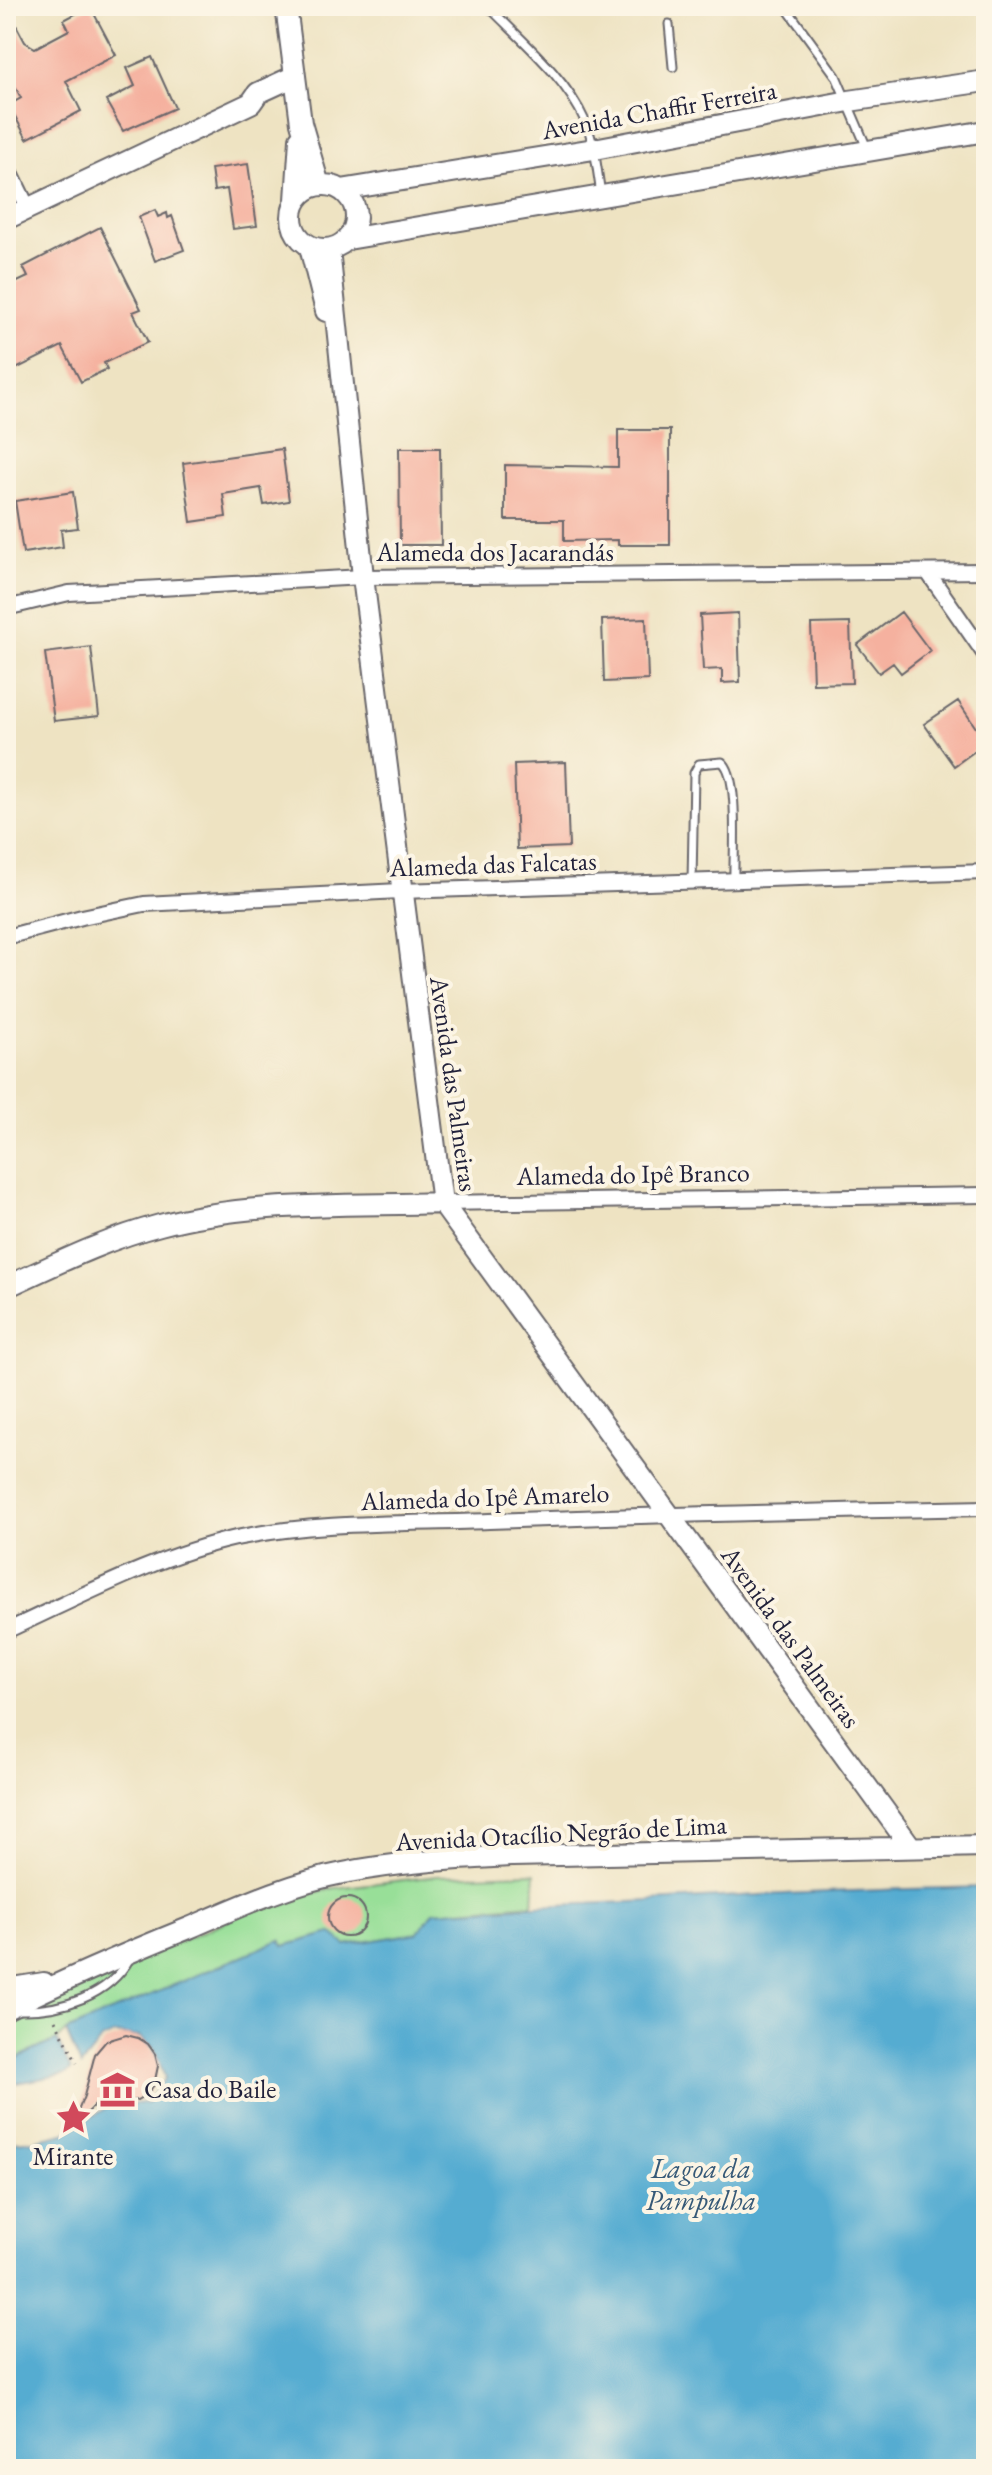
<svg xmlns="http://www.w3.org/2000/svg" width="992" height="2475" font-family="'EB Garamond',serif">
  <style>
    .green { fill: #98df98; stroke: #5d806a; stroke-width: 2 }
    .water { fill: #54acd1; stroke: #3b6786; stroke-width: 2 }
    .building { fill: #f5b19f }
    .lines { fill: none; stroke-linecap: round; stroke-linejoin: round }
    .lane-casing { stroke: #69666a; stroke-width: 11 }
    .street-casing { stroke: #69666a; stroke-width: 18 }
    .secondary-casing { stroke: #69666a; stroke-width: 24 }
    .path { stroke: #69666a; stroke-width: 3; stroke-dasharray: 2 6; stroke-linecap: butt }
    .lane { stroke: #fff; stroke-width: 7 }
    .street { stroke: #fff; stroke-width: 14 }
    .secondary { stroke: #fff; stroke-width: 20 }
    .labels { text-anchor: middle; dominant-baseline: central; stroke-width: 8; stroke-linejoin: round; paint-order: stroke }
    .street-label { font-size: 26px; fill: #22223b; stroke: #fcf5e5 }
    .poi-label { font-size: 26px; fill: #22223b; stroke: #fcf5e5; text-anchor: start }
    .water-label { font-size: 28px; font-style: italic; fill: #365977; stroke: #fcf5e5 }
  </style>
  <rect width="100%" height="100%" fill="#fcf5e5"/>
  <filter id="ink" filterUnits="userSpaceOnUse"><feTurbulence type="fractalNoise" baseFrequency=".0125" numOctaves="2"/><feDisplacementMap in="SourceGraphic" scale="16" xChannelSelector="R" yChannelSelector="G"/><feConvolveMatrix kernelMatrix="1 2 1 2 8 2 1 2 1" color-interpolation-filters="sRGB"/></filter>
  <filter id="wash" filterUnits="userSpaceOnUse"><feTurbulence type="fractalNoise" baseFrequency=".006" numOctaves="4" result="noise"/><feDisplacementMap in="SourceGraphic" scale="32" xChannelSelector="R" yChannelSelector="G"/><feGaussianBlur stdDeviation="1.8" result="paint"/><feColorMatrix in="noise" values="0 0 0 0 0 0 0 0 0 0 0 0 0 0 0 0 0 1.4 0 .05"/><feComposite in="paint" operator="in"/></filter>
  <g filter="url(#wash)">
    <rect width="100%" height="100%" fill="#eee3c2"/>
    <path class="green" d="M535 1873 533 1904 434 1912 417 1933 345 1945 331 1933 284 1946 280 1940 66 2031 57 2040 6 2063V2016L273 1901 335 1888 438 1876Z"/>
    <path class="water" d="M986 1887V2469H6V2134L13 2142 35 2140 64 2133 107 2108 148 2102 165 2078 154 2048 140 2037 115 2034 101 2040 81 2066 66 2031 280 1940 284 1946 331 1933 346 1945 417 1933 434 1912C523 1905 612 1904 701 1898 796 1893 891 1889 986 1887Z
      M57 2040 71 2070 66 2074 6 2085V2063Z"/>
    <g id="blocks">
      <path class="building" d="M6 6 25 42 35 48 69 30 64 20 90 6 116 55 66 81 81 111 27 139 9 105 21 98 6 69Z
        M152 57 175 108 123 131 106 101 135 86 127 68Z
        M248 164 257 226 233 229 227 189 214 191 211 169Z
        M155 210 158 217 167 213 168 218 172 216 184 250 155 261 139 217Z
        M100 227 141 309 133 312 148 342 104 363 107 369 81 382 62 346 6 374V323L12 320 6 307V296L16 291 13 284 28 277 23 267Z
        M618 430H670V545H618V540L564 541V520H505V465L618 467Z
        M399 448H440L441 545H400Z
        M282 449 289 501 264 505 261 488 223 494 226 517 191 522 183 463Z
        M73 492 78 528 61 530 63 547 23 553 15 501Z
        M901 612 930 651 901 673 893 663 879 673 857 645Z
        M738 613 740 682 722 683V669L703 670 700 615Z
        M646 618 648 680 604 682 602 620Z
        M850 623 852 683 813 684 811 624Z
        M91 647 99 716 54 721 45 653Z
        M958 701 986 743 954 766 924 724Z
        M566 762 569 847 517 849 514 764Z
        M328 1917a19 19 0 1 1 38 0a19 19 0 1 1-38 0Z
        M126 2035 138 2038 148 2044 155 2054 158 2066 154 2085 147 2094 137 2100 125 2102 106 2100 97 2103 71 2129 84 2096 95 2054 106 2041Z"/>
    </g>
  </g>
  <g filter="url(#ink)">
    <use href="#blocks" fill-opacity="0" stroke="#69666a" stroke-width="2"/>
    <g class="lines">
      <defs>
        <path id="lane" d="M488 6C522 41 565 76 585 121 595 143 597 170 601 194
          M785 6 836 76 867 148
          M669 24 673 67
          M692 882 694 773 699 764 722 762C740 775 733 856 734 881
          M20 2010C61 2011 109 1996 130 1958"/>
        <path id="street" d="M6 163 28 208
          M929 574 986 656
          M6 608 69 593 363 577 986 571
          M6 937 82 917 144 904 400 891 986 872
          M442 1203 986 1195
          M6 1631C80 1597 156 1556 236 1538 318 1521 406 1524 489 1521 655 1515 820 1511 986 1508"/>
        <path id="secondary" d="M286 6 301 123 319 185
          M292 217a32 32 0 1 1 64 0a32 32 0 1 1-64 0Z
          M341 190 594 149 849 101 986 81
          M296 200 300 139
          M6 219 251 103 258 93 295 76
          M348 239 986 131
          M310 247 326 311
          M329 249 363 577 442 1203 911 1847
          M6 1287C56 1264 106 1239 160 1225 249 1201 350 1206 442 1203
          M6 1989 44 1983
          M6 2009C66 1979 127 1953 189 1928 238 1907 290 1883 343 1873 399 1862 456 1859 512 1856L986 1846"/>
      </defs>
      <use href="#lane" class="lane-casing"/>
      <use href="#street" class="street-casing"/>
      <use href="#secondary" class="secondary-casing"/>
      <path class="path" d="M55 2020 77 2063"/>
      <use href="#lane" class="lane"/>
      <use href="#street" class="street"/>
      <use href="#secondary" class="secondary"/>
    </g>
  </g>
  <defs>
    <symbol id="museum-bare" viewBox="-9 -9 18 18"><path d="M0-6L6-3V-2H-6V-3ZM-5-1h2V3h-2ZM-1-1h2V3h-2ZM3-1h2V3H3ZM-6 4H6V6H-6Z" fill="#d1495b" stroke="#fcf5e5" stroke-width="2.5" paint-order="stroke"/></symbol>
    <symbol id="sight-bare" viewBox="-9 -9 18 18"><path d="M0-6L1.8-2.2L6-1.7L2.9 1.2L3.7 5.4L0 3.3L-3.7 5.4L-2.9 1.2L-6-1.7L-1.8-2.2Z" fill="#d1495b" stroke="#fcf5e5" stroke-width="2.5" paint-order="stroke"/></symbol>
  </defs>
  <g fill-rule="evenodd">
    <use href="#museum-bare" x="92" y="2064" width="51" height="51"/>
    <use href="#sight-bare" x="48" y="2092" width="51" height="51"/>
  </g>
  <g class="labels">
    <g class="street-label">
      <text transform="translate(659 110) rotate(-10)">Avenida Chaffir Ferreira</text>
      <text x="495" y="552">Alameda dos Jacarandás</text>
      <text transform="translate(493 864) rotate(-2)">Alameda das Falcatas</text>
      <text transform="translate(454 1084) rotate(82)">Avenida das Palmeiras</text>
      <text transform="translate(633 1174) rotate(-1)">Alameda do Ipê Branco</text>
      <text transform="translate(485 1497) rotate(-2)">Alameda do Ipê Amarelo</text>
      <text transform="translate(791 1637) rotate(54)">Avenida das Palmeiras</text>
      <text transform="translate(561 1833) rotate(-3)">Avenida Otacílio Negrão de Lima</text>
    </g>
    <g class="poi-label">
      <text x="144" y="2089">Casa do Baile</text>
      <text x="73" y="2156" text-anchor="middle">Mirante</text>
    </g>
    <g class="water-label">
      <text x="701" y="2168">Lagoa da<tspan x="701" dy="32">Pampulha</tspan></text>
    </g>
  </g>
  <rect width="992" height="2475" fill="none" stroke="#fcf5e5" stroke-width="32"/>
</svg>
